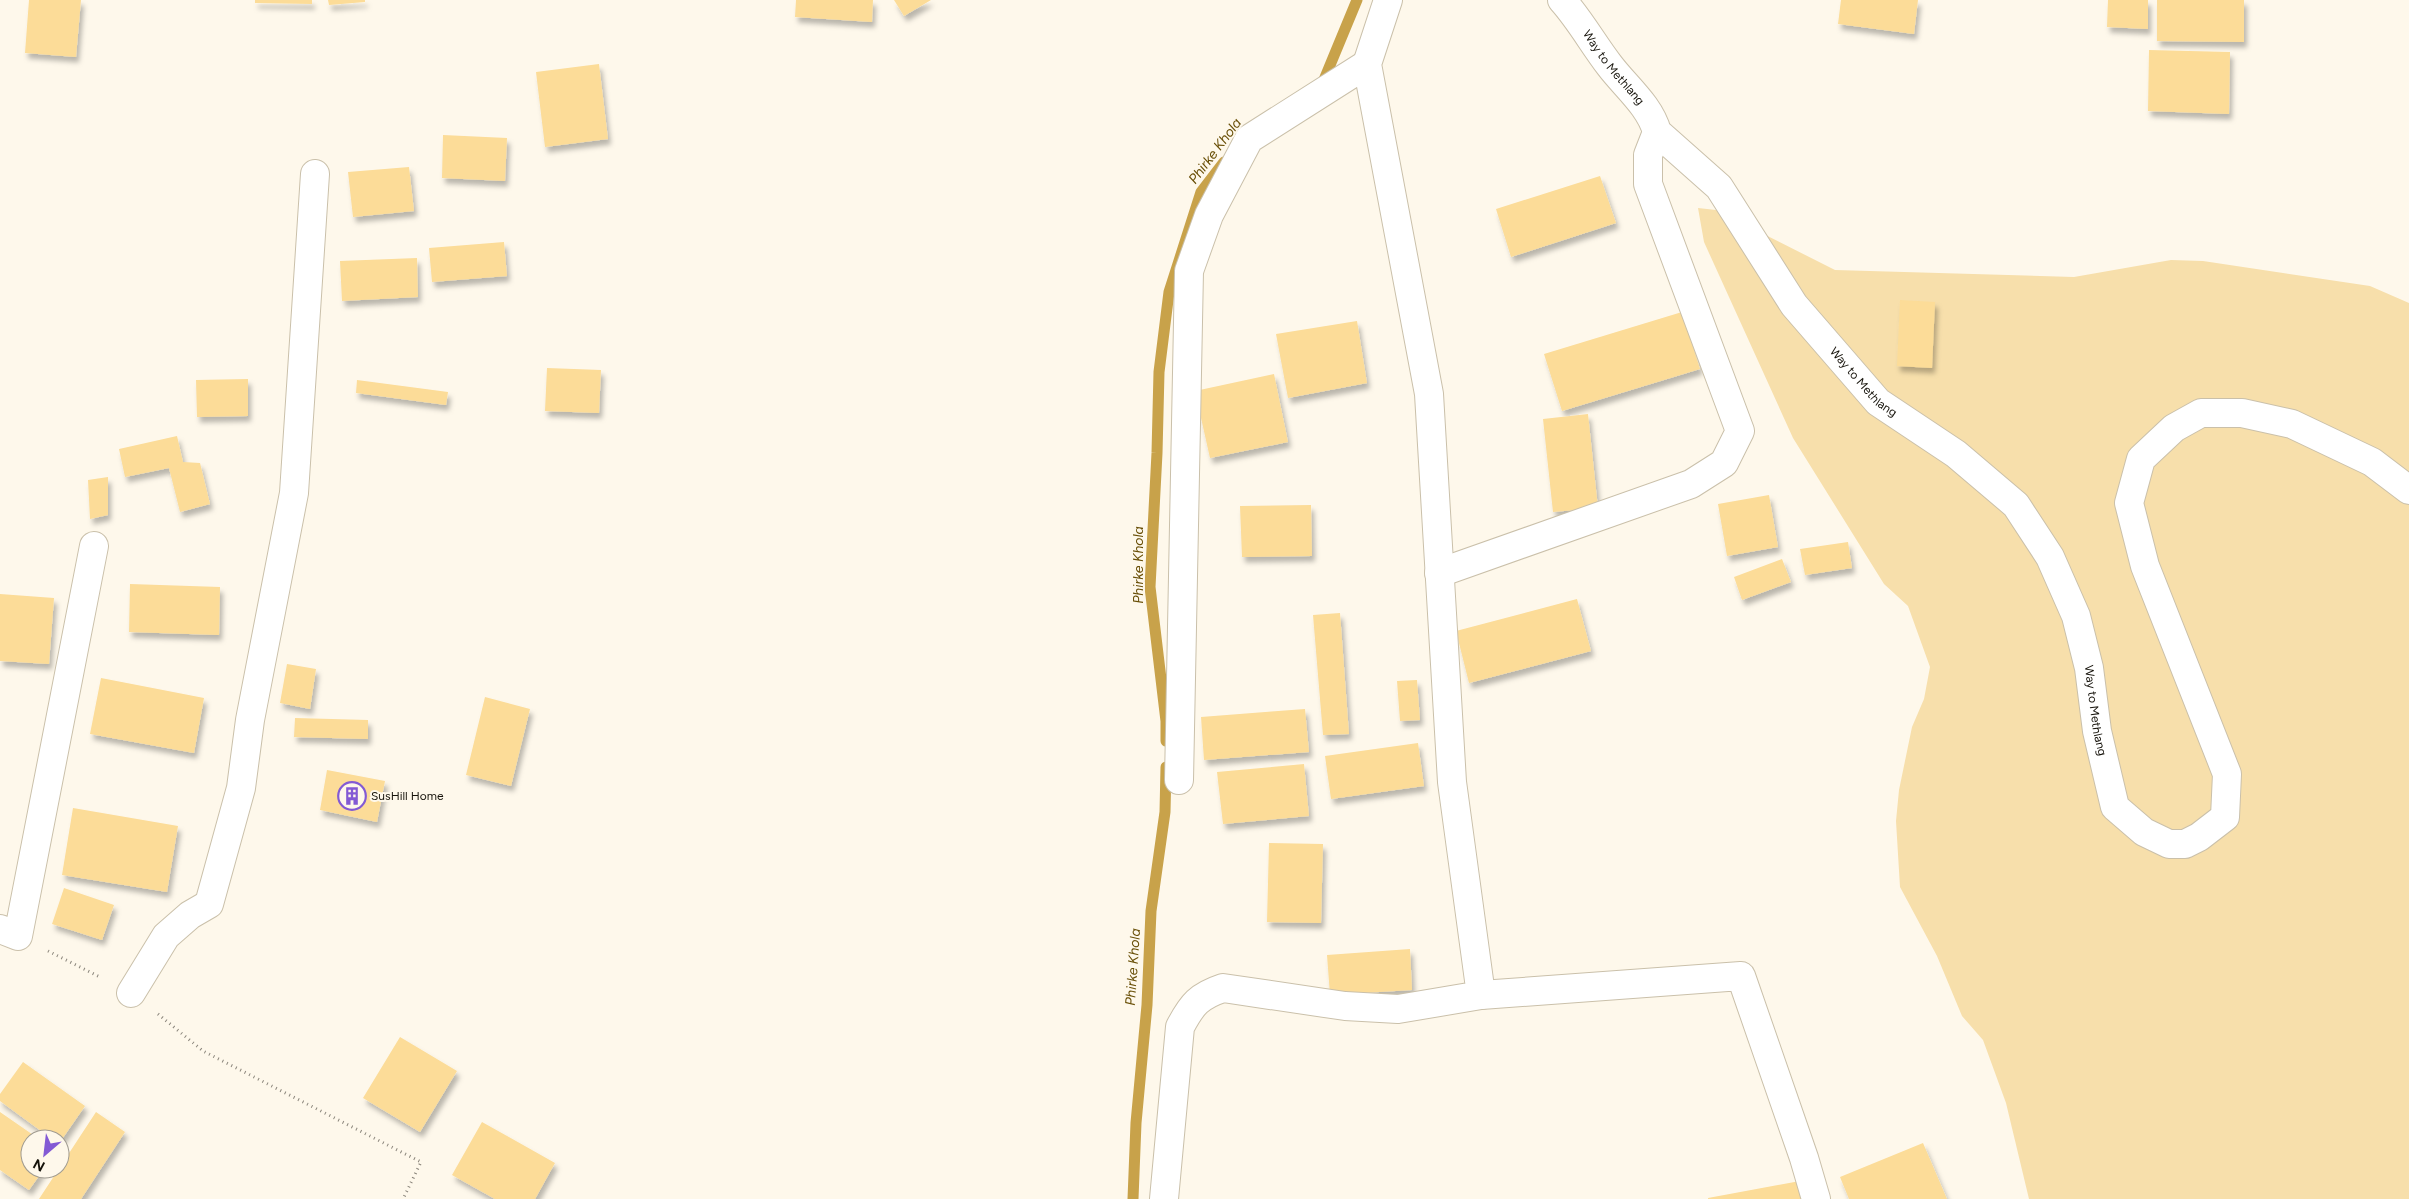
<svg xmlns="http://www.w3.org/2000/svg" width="2409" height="1199" font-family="Figtree,sans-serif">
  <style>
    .green { fill: #f7dfab }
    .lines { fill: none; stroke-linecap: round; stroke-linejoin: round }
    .stream { stroke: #c8a24a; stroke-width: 11 }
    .building { fill: #fcdc98; filter: url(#shadow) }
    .minor-casing { stroke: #cac0aa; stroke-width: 30 }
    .path { stroke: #8b867c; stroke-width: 3; stroke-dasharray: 1 4; stroke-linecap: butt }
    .minor { stroke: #fff; stroke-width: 28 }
    .labels { text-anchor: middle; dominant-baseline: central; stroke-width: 4; stroke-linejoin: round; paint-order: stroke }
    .street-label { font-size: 12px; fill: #16130b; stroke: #fef8eb }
    .poi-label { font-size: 12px; fill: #16130b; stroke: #fef8eb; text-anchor: start }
    .water-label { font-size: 14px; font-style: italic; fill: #694f07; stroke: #fef8eb }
  </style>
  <defs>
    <filter id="shadow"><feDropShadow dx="3" dy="5.5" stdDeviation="2.5" flood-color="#0004"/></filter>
  </defs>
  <rect width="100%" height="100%" fill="#fef8eb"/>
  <path class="green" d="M1698 208 1716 210 1835 270 2074 277 2171 260 2203 261 2370 286 2409 303V1199H2029L2006 1103 1983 1040 1962 1016 1937 956 1900 887 1896 821 1899 790 1912 727 1924 699 1930 667 1908 606 1884 584 1793 438 1704 242Z"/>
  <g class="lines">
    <path class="stream" d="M1321 87 1357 0
      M1166 741V721L1150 587 1157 453 1159 372 1169 292 1201 192 1224 162
      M1133 1199 1136 1123 1147 1005 1151 911 1165 812 1166 767"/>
  </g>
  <path class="building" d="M29 0H81L76 57 25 53Z
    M255 0H312V4L255 3Z
    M328 0H365V2L329 5Z
    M796 0H873L872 22 795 17Z
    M894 0H931L904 16Z
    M1841 0H1918L1914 34 1838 24Z
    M2108 0H2148V29L2107 27Z
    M2157 0H2244V42L2157 41Z
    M2149 50 2230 52 2229 114 2148 111Z
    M599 64 608 139 545 147 536 72Z
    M443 135 507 138 505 181 442 178Z
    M409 167 414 211 353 217 348 172Z
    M1600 176 1616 223 1511 257 1496 209Z
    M504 242 507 276 432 282 429 248Z
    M417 258 418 297 342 301 340 261Z
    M1900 300 1935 302 1932 368 1897 366Z
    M1682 312 1700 369 1562 411 1544 354Z
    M1357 321 1367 383 1288 398 1276 334Z
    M547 368 601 370 599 413 545 411Z
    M1274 374 1288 442 1210 458 1195 391Z
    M248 379V416L197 417 196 380Z
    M357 380 448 392 446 405 356 393Z
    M1588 414 1598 508 1553 512 1543 419Z
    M177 436 183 462 200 463 210 504 180 512 169 468 125 477 119 449Z
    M108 477V515L90 519 88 480Z
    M1769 495 1778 547 1727 556 1718 504Z
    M1311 505 1312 556 1242 557 1240 506Z
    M1848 542 1852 568 1805 575 1800 549Z
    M1782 559 1791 582 1742 600 1734 577Z
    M130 584 220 587 219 635 129 632Z
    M0 594 54 598 49 664 0 661Z
    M1577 599 1591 651 1469 683 1456 631Z
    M1340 613 1349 734 1323 735 1313 615Z
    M287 664 316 669 310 709 280 703Z
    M101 678 204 698 194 753 90 734Z
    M1417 680 1420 720 1400 721 1397 681Z
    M485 697 530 709 511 786 466 775Z
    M1305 709 1309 752 1204 760 1201 717Z
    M295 718 368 720V739L294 737Z
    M1418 743 1424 786 1331 799 1325 756Z
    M1304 764 1309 816 1223 824 1217 772Z
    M327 770 385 781 377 822 320 810Z
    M73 808 178 826 167 892 62 875Z
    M1269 843 1323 844 1321 923 1267 922Z
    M64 888 114 905 102 940 52 924Z
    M1410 949 1412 990 1330 995 1327 955Z
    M400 1037 457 1071 420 1132 363 1098Z
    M23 1062 85 1106 60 1142V1139H52L0 1101V1094Z
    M0 1112 39 1139H30V1169H44L29 1190 0 1170Z
    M96 1112 125 1132 81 1199H39Z
    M482 1122 555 1163 535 1199H495L452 1175Z
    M1923 1143 1947 1199H1849L1840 1177Z
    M1800 1181 1804 1199H1708V1198Z"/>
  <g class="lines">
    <defs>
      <g id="minor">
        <path id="s1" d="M1562 0C1580 20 1593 44 1610 66 1626 87 1650 106 1657 132L1719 187 1794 305 1878 402 1956 454 2016 505 2050 557 2076 616 2089 668 2097 731 2115 807 2144 832 2169 844H2185L2199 837 2225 817 2227 774 2145 566 2129 503 2141 459 2174 428 2201 413H2242L2292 424 2372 462 2409 490"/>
        <path d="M1439 573 1691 484 1724 463 1740 431 1648 184V155L1657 132"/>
        <path d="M1179 780 1189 271 1209 215 1249 139 1367 64"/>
        <path d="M0 929 18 936 94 546"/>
        <path d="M131 993 166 936 190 915 209 904 241 788 250 720 294 493 315 174"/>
        <path d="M1481 995 1741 976 1804 1158 1816 1199"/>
        <path d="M1164 1199 1180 1027C1192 1004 1199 996 1223 988L1345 1006 1398 1009 1481 995 1452 782 1429 394 1367 64 1388 0"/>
      </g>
    </defs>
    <use href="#minor" class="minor-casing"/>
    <path class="path" d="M48 951 100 977
      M158 1014 203 1051 421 1162 403 1199"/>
    <use href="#minor" class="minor"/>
  </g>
  <defs>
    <symbol id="building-ring" viewBox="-11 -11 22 22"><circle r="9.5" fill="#fef8eb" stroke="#835ad4" stroke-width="1.5"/><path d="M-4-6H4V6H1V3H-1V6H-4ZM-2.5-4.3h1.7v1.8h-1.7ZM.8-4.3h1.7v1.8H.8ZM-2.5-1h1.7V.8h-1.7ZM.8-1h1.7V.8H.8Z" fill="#835ad4"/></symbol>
  </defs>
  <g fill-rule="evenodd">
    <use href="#building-ring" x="336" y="780" width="32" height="32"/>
  </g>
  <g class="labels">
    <g class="street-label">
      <text stroke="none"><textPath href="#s1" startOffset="85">Way to Methlang</textPath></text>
      <text stroke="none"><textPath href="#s1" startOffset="490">Way to Methlang</textPath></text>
      <text stroke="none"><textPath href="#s1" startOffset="910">Way to Methlang</textPath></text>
    </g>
    <g class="poi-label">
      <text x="371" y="796">SusHill Home</text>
    </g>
    <g class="water-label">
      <text transform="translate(1215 151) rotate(-53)">Phirke Khola</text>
      <text transform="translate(1138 565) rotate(-90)">Phirke Khola</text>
      <text transform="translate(1133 967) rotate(-86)">Phirke Khola</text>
    </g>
  </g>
  <g transform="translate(45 1154) rotate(208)"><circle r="24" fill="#fef8eb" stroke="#a19c91"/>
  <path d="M0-4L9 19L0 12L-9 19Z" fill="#835ad4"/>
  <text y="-8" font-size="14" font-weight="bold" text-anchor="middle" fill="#16130b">N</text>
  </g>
</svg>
